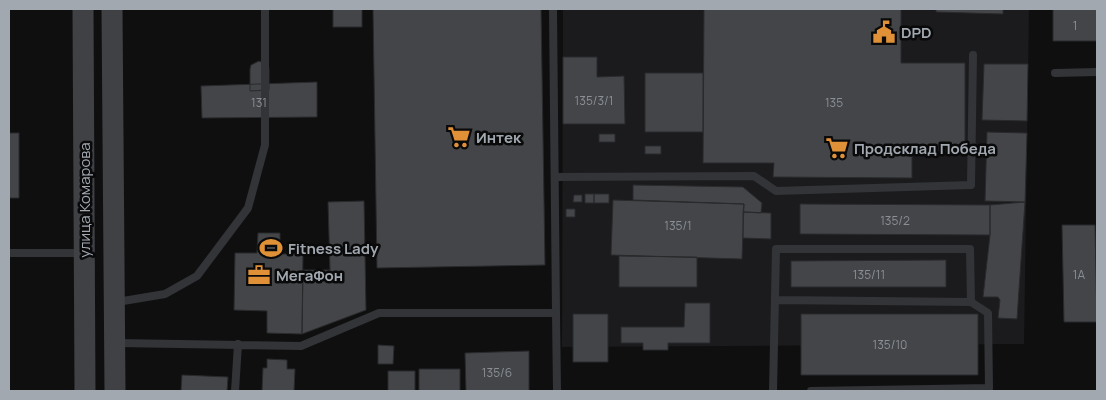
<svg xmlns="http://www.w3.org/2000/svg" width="1106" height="400" font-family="Manrope,sans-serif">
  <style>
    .built { fill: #1b1b1d }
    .building { fill: #434548; stroke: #292a2c }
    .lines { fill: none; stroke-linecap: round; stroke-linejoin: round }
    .service { stroke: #323437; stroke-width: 8 }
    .secondary { stroke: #3f4145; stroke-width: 21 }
    .labels { text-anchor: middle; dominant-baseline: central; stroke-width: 5; stroke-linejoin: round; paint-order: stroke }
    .number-label { font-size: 12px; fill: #8a8f96 }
    .poi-label { font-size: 15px; font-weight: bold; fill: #a1a8b0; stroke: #0a0a0b; text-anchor: start }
    .street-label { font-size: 15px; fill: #a1a8b0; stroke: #0a0a0b }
  </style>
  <rect width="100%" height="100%" fill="#0f0f10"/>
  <path class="built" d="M563 9H1029L1024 344 562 347Z"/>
  <path class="building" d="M333 9H362V27H333Z
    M373 9H541L545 265 377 268Z
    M704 9H901V63H965V152H912V178L773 177 774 163H703Z
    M936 9H1003V14L936 12Z
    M1053 9H1097V41H1053Z
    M563 57H597V77L624 76 625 124H563Z
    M259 61 267 65 269 69V90L250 91V69L251 65Z
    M984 64H1028L1027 121 982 120Z
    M645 73H703V132H645Z
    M317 82V117L202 118 201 86Z
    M987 132 1027 133 1025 202 985 201Z
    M9 133H19V198H9Z
    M599 134H615V142H599Z
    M645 146H661V154H645Z
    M633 185 743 187 762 203 761 213 743 212 744 204 633 200Z
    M585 194H594V203H585Z
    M594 194H609V203H594Z
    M574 195H582V202H573Z
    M613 200 744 204 742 259 611 255Z
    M364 201 366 310 302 334 303 270H330L328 202Z
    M1025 202 1017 319 998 318 1000 300 998 297H983L990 235V205Z
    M800 204 990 205V235L800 234Z
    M566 209H575V217H566Z
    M743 212 771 213V239L743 238Z
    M1062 225H1095L1097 322H1064Z
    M258 233H280V254H303L302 334 267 333V311L234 310 235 253H257Z
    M619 256 697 257V287H619Z
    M946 260V287H791V261Z
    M685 303H710V343H668V350H643V343H621V327H684Z
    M573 314H608V362H573Z
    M801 314H978V375H801Z
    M378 345 394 346 393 364H378Z
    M529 351V391H466L465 353Z
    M267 359 287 360V369H295L294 391H262L263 368H267Z
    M419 369H460V391H419Z
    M388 371H415V391H388Z
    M182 375 228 377 227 391H181Z"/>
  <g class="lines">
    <path class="service" d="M1055 73 1097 72
      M555 177 754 176 776 191 971 185 973 55
      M9 253H82
      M775 300 971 302
      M117 302 165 294 197 276 248 208 265 145V9
      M556 313 557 391
      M117 343 301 346 379 313H556L553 9
      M235 391 238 344
      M773 391 776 249H970L971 302 988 313 989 388 811 391"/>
    <path class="secondary" d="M83 9 85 391
      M112 9 115 391"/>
  </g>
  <defs>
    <symbol id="civic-bare" viewBox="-9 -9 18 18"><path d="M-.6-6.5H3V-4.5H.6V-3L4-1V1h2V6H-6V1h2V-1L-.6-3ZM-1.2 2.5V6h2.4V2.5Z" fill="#e09137" stroke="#0a0a0b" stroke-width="2.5" paint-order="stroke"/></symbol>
    <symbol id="supermarket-bare" viewBox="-9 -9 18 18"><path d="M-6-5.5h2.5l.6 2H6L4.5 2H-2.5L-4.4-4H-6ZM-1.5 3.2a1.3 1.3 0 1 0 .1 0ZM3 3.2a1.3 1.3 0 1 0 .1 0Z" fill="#e09137" stroke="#0a0a0b" stroke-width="2.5" paint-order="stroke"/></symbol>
    <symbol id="stadium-bare" viewBox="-9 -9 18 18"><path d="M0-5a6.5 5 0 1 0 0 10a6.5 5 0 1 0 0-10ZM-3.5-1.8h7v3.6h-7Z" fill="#e09137" stroke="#0a0a0b" stroke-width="2.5" paint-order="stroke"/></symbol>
    <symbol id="office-bare" viewBox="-9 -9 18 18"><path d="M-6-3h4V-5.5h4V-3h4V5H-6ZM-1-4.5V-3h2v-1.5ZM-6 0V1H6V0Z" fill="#e09137" stroke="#0a0a0b" stroke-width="2.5" paint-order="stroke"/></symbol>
  </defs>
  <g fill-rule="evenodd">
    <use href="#civic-bare" x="868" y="16" width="32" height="32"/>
    <use href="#supermarket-bare" x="443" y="121" width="32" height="32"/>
    <use href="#supermarket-bare" x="821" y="132" width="32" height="32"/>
    <use href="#stadium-bare" x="255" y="232" width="32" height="32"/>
    <use href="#office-bare" x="243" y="259" width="32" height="32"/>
  </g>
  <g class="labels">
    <g class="number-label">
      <text x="1075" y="25">1</text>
      <text x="594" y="100">135/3/1</text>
      <text x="259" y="102">131</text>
      <text x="834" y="102">135</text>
      <text x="895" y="220">135/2</text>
      <text x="678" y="225">135/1</text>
      <text x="869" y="274">135/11</text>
      <text x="1079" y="274">1А</text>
      <text x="890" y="344">135/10</text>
      <text x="497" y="372">135/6</text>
    </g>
    <g class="poi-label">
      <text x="901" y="32">DPD</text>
      <text x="476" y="137">Интек</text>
      <text x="854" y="148">Продсклад Победа</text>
      <text x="288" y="248">Fitness Lady</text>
      <text x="276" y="275">МегаФон</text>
    </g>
    <g class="street-label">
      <text transform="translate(84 200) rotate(-90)">улица Комарова</text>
    </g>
  </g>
  <rect width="1106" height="400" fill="none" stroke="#a1a8b0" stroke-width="20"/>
</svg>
